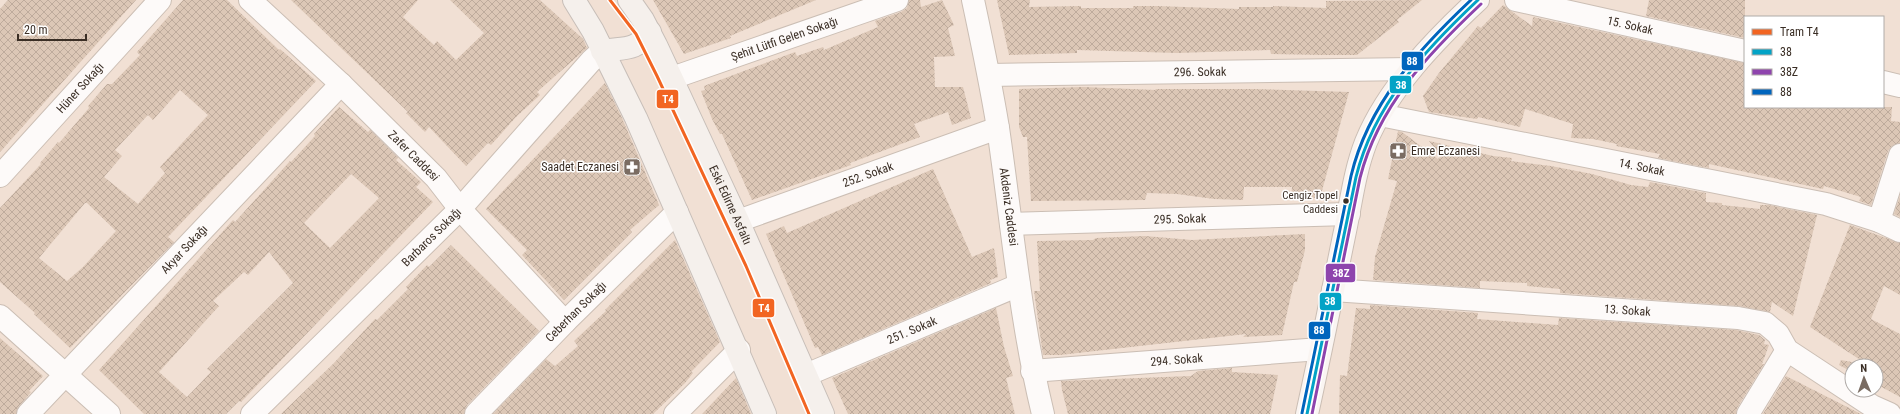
<svg xmlns="http://www.w3.org/2000/svg" width="1900" height="414" font-family="'Roboto Condensed',sans-serif">
  <style>
    .building { fill: url(#building-cross-hatch); fill-rule: evenodd }
    .lines { fill: none; stroke-linecap: round; stroke-linejoin: round }
    .minor-casing { stroke: #cbbeb4; stroke-width: 24 }
    .tertiary-casing { stroke: #cbbeb4; stroke-width: 24 }
    .secondary-casing { stroke: #cbbeb4; stroke-width: 24 }
    .primary-casing { stroke: #c7beb8; stroke-width: 24 }
    .minor { stroke: #fdfaf9; stroke-width: 22 }
    .tertiary { stroke: #fdfaf9; stroke-width: 22 }
    .secondary { stroke: #faf5f2; stroke-width: 22 }
    .primary { stroke: #f5f0ec; stroke-width: 22 }
    .bus-1-casing { stroke: #fff; stroke-width: 6 }
    .bus-2-casing { stroke: #fff; stroke-width: 6 }
    .bus-3-casing { stroke: #fff; stroke-width: 6 }
    .bus-1 { stroke: #03a3c6; stroke-width: 3 }
    .bus-2 { stroke: #8e44ad; stroke-width: 3 }
    .bus-3 { stroke: #0065bd; stroke-width: 3 }
    .tram-1-casing { stroke: #fff; stroke-width: 6 }
    .tram-1 { stroke: #f26522; stroke-width: 3 }
    .bus-dot { fill: #3a2e25; stroke: #fff; stroke-width: 1.5 }
    .labels { text-anchor: middle; dominant-baseline: central; stroke-width: 3; stroke-linejoin: round; paint-order: stroke }
    .bus-label { font-size: 11px; fill: #3a2e25; stroke: #fff; text-anchor: end }
    .street-label { font-size: 12px; fill: #3a2e25; stroke: #fff }
    .poi-label { font-size: 12px; fill: #3a2e25; stroke: #fff; text-anchor: start }
    .line-badge { stroke: #fff; stroke-width: 1.5 }
    .badge-label { font-size: 11px; text-anchor: middle; font-weight: bold; fill: #fff }
  </style>
  <defs>
    <pattern id="building-cross-hatch" width="8" height="8" patternUnits="userSpaceOnUse"><rect width="8" height="8" fill="#dcc7b6"/><path d="M0 0l8 8M0 8l8-8" fill="none" stroke="#beab9c"/></pattern>
  </defs>
  <rect width="100%" height="100%" fill="#f1e0d4"/>
  <path class="building" d="M8 0H136L0 152V9Z
    M183 0H227L279 50 280 49 316 81 168 237 174 242 70 348 34 314 35 313 0 282V208L41 164 40 163 58 142 59 143 89 108 88 106 107 84H112L140 55 137 52ZM180 90 208 115 160 167 165 173 138 204 104 177 122 156 115 150 148 115 153 120ZM85 203H87L116 231 83 267 67 281 39 258Z
    M291 0H418L403 17 434 45 437 41 456 60 484 33 450 0H540L583 39 587 48 537 92 540 95 516 117 491 145 488 143 466 166 429 127 425 132 406 113 408 112Z
    M653 0H816L730 36 731 38 684 54Z
    M909 0H920L921 7 942 0 954 25 948 28 955 56 934 57 935 87H963L971 118 952 125 948 112 914 124 920 137 850 163 851 165 752 200 722 134H720L712 119 701 91 705 90 704 86 795 52 797 56 823 47 824 50 878 27 875 21 901 12 907 8Z
    M997 0H1030L1029 7 1081 6V8H1133V6H1157L1239 9V7H1273V6L1326 8V1L1422 0 1397 20 1399 22 1357 55H1322L1271 54 1270 50 1177 53 1077 50V53L1009 55Z
    M1649 0H1745V38L1646 16Z
    M1503 5 1532 26 1533 17 1745 63V107H1892L1891 121 1900 122V143L1892 146 1888 151 1871 205 1859 201 1861 197 1824 186 1823 189 1709 164V168L1658 158 1660 154 1616 146 1617 144 1593 139 1571 138 1573 124 1525 109 1520 127 1478 117 1477 119 1429 112 1423 96 1439 73 1478 26 1481 28Z
    M605 83 622 118 659 205 630 230 632 232 564 300 522 255 527 250 486 209Z
    M1083 87 1156 90 1155 89H1252L1349 92 1320 198 1291 197 1292 187H1244L1243 200 1214 199 1177 194 1147 193 1145 200 1031 201 1027 137H1023L1019 127V89Z
    M339 107 368 132 370 130 398 158 396 160 421 182 416 187 433 202 241 402 239 401 226 414H144L99 370 233 220 235 222 290 161 291 162 315 136 314 134ZM351 174 379 198 330 248 304 223ZM269 252 293 283 207 369 211 372 187 397 159 372 219 306 213 301 244 272 248 275Z
    M1398 131 1402 132 1438 159 1441 156 1429 141 1493 156 1512 158 1511 161 1551 166 1592 174 1631 185 1648 187 1650 182 1706 193V202L1722 203V205L1760 209V205H1769L1817 215 1793 316 1772 302 1770 312 1739 306 1560 293V289L1527 286V283L1480 281V288L1373 280 1375 257 1397 181 1388 179Z
    M933 169 972 257 994 248 998 277 990 280 991 283 822 355 818 347 815 348 766 234 784 226 787 233Z
    M1900 196V217L1894 214Z
    M1850 225 1900 243V295L1884 286 1871 319 1900 334V397L1876 384V366H1852V372L1839 365 1841 360 1868 365 1810 327Z
    M1305 234V250L1297 282H1294L1282 335 1243 337 1246 334 1060 355H1043L1034 291H1040L1037 241 1093 240 1096 238 1145 236 1192 240Z
    M675 240 720 342 691 372 693 373 685 383 653 414H493L546 359 555 366 578 346 574 341 606 311 605 310Z
    M451 245 539 331 467 405 464 414H281L333 364 375 319 377 320 408 289 406 287 427 265 429 267Z
    M1370 305 1478 313 1477 319 1558 325 1559 318 1736 330 1759 335 1765 340 1764 344 1769 345 1762 364H1764L1737 408 1736 414H1339L1340 375 1347 376 1356 308 1370 309Z
    M996 308 1004 347 1013 376 1006 378 1015 414H848L832 378Z
    M0 338 43 376 29 391 31 392 19 406 16 414H0Z
    M1232 368V372L1278 375 1270 414H1068L1062 390 1061 381 1191 376 1198 371Z
    M1786 376 1861 414H1763Z
    M736 378 751 414H702Z"/>
  <g class="lines">
    <defs>
      <g id="minor">
        <path id="s1" d="M250 0 341 84 436 178 460 209 565 322"/>
        <path id="s2" d="M1516 0 1745 51"/>
        <path id="s3" d="M989 75 1411 69"/>
        <path id="s4" d="M672 78 897 0"/>
        <path d="M1883 82 1900 86"/>
        <path id="s5" d="M1380 115 1826 204 1879 221 1900 231"/>
        <path id="s6" d="M0 176 160 0"/>
        <path id="s7" d="M738 221 998 128"/>
        <path d="M1879 221 1900 155"/>
        <path id="s8" d="M1011 224 1349 214"/>
        <path id="s9" d="M1333 290 1738 318 1765 323 1778 334 1787 350 1872 406 1890 414"/>
        <path d="M0 316 109 414"/>
        <path id="s10" d="M1032 371 1320 349"/>
        <path id="s11" d="M806 375 1019 285"/>
        <path id="s12" d="M28 414 341 84"/>
        <path id="s13" d="M252 414 460 209 591 61 602 51"/>
        <path id="s14" d="M476 414 565 322 677 212"/>
        <path d="M675 414 739 350"/>
        <path d="M1748 414 1787 350"/>
      </g>
      <g id="tertiary">
        <path id="s15" d="M973 0C982 42 991 85 998 128 1012 223 1020 320 1043 414"/>
      </g>
      <path id="secondary" d="M1307 414C1320 355 1332 295 1344 236 1351 204 1354 173 1366 142 1388 88 1436 39 1478 0"/>
      <g id="primary">
        <path d="M574 0 593 31 636 118 765 414"/>
        <path id="s16" d="M629 0 643 20 656 45 738 221 823 414"/>
        <path d="M602 51C624 47 635 52 650 32"/>
      </g>
    </defs>
    <use href="#minor" class="minor-casing"/>
    <use href="#tertiary" class="tertiary-casing"/>
    <use href="#secondary" class="secondary-casing"/>
    <use href="#primary" class="primary-casing"/>
    <use href="#minor" class="minor"/>
    <use href="#tertiary" class="tertiary"/>
    <use href="#secondary" class="secondary"/>
    <use href="#primary" class="primary"/>
    <defs>
      <path id="bus-1" d="M1307 414 1356 177C1374 104 1425 50 1478 0"/>
      <path id="bus-2" d="M1312 414 1360 178C1378 106 1429 53 1481 4"/>
      <path id="bus-3" d="M1302 413 1351 176C1368 104 1418 50 1471 0"/>
    </defs>
    <use href="#bus-1" class="bus-1-casing"/>
    <use href="#bus-2" class="bus-2-casing"/>
    <use href="#bus-3" class="bus-3-casing"/>
    <use href="#bus-1" class="bus-1"/>
    <use href="#bus-2" class="bus-2"/>
    <use href="#bus-3" class="bus-3"/>
    <defs>
      <path id="tram-1" d="M610 0 636 34 657 76 746 266 809 414"/>
    </defs>
    <use href="#tram-1" class="tram-1-casing"/>
    <use href="#tram-1" class="tram-1"/>
  </g>
  <defs>
    <symbol id="pharmacy-square" viewBox="-11 -11 22 22"><rect x="-9" y="-9" width="18" height="18" rx="4" fill="#7a6c62" stroke="#fff"/><path d="M-2-6h4v4h4v4h-4v4h-4v-4h-4v-4h4Z" fill="#fff"/></symbol>
  </defs>
  <g fill-rule="evenodd">
    <use href="#pharmacy-square" x="1388" y="141" width="20" height="20"/>
    <use href="#pharmacy-square" x="622" y="157" width="20" height="20"/>
  </g>
  <circle class="bus-dot" cx="1346" cy="201" r="3.5"/>
  <g class="labels">
    <g class="bus-label">
      <text x="1338" y="195">Cengiz Topel<tspan x="1338" dy="14">Caddesi</tspan></text>
    </g>
    <g class="street-label">
      <text stroke="none"><textPath href="#s2" startOffset="117">15. Sokak</textPath></text>
      <text stroke="none"><textPath href="#s4" startOffset="119">Şehit Lütfi Gelen Sokağı</textPath></text>
      <text stroke="none"><textPath href="#s3" startOffset="211">296. Sokak</textPath></text>
      <text stroke="none"><textPath href="#s6" startOffset="119">Hüner Sokağı</textPath></text>
      <text stroke="none"><textPath href="#s1" startOffset="226">Zafer Caddesi</textPath></text>
      <text stroke="none"><textPath href="#s5" startOffset="267">14. Sokak</textPath></text>
      <text stroke="none"><textPath href="#s7" startOffset="138">252. Sokak</textPath></text>
      <text stroke="none"><textPath href="#s16" startOffset="229">Eski Edirne Asfaltı</textPath></text>
      <text stroke="none"><textPath href="#s15" startOffset="210">Akdeniz Caddesi</textPath></text>
      <text stroke="none"><textPath href="#s8" startOffset="169">295. Sokak</textPath></text>
      <text stroke="none"><textPath href="#s13" startOffset="252">Barbaros Sokağı</textPath></text>
      <text stroke="none"><textPath href="#s12" startOffset="227">Akyar Sokağı</textPath></text>
      <text stroke="none"><textPath href="#s9" startOffset="295">13. Sokak</textPath></text>
      <text stroke="none"><textPath href="#s14" startOffset="143">Ceberhan Sokağı</textPath></text>
      <text stroke="none"><textPath href="#s11" startOffset="115">251. Sokak</textPath></text>
      <text stroke="none"><textPath href="#s10" startOffset="145">294. Sokak</textPath></text>
    </g>
    <g class="poi-label">
      <text x="1411" y="151">Emre Eczanesi</text>
      <text x="619" y="167" text-anchor="end">Saadet Eczanesi</text>
    </g>
  </g>
  <g class="line-badge">
    <rect x="1401" y="51" width="23" height="20" rx="4" fill="#0065bd"/>
    <rect x="1389" y="75" width="23" height="19" rx="4" fill="#03a3c6"/>
    <rect x="656" y="89" width="23" height="20" rx="4" fill="#f26522"/>
    <rect x="1325" y="263" width="31" height="20" rx="4" fill="#8e44ad"/>
    <rect x="1319" y="292" width="23" height="19" rx="4" fill="#03a3c6"/>
    <rect x="752" y="298" width="23" height="20" rx="4" fill="#f26522"/>
    <rect x="1308" y="321" width="23" height="19" rx="4" fill="#0065bd"/>
  </g>
  <g class="badge-label">
    <text x="1412" y="65">88</text>
    <text x="1401" y="89">38</text>
    <text x="668" y="103">T4</text>
    <text x="1341" y="277">38Z</text>
    <text x="1330" y="305">38</text>
    <text x="764" y="312">T4</text>
    <text x="1319" y="334">88</text>
  </g>
  <rect x="1744" y="16" width="140" height="92" fill="#ffffff" stroke="#b0aba8"/>
  <rect x="1752" y="29" width="20" height="6" fill="#f26522" stroke="#b0aba8"/>
  <text x="1780" y="36" font-size="12" fill="#3a2e25">Tram T4</text>
  <rect x="1752" y="49" width="20" height="6" fill="#03a3c6" stroke="#b0aba8"/>
  <text x="1780" y="56" font-size="12" fill="#3a2e25">38</text>
  <rect x="1752" y="69" width="20" height="6" fill="#8e44ad" stroke="#b0aba8"/>
  <text x="1780" y="76" font-size="12" fill="#3a2e25">38Z</text>
  <rect x="1752" y="89" width="20" height="6" fill="#0065bd" stroke="#b0aba8"/>
  <text x="1780" y="96" font-size="12" fill="#3a2e25">88</text>
  <g transform="translate(1864 378) rotate(358)"><circle r="19" fill="#ffffff" stroke="#b0aba8"/>
  <path d="M0-3L7 15L0 10L-7 15Z" fill="#7a6c62"/>
  <text y="-6" font-size="11" font-weight="bold" text-anchor="middle" fill="#3a2e25">N</text>
  </g>
  <path d="M18 34v6h68v-6" fill="none" stroke="#3a2e25" stroke-width="2"/>
  <text x="24" y="34" font-size="12" fill="#3a2e25" stroke="#ffffff" stroke-width="3" paint-order="stroke">20 m</text>
</svg>
